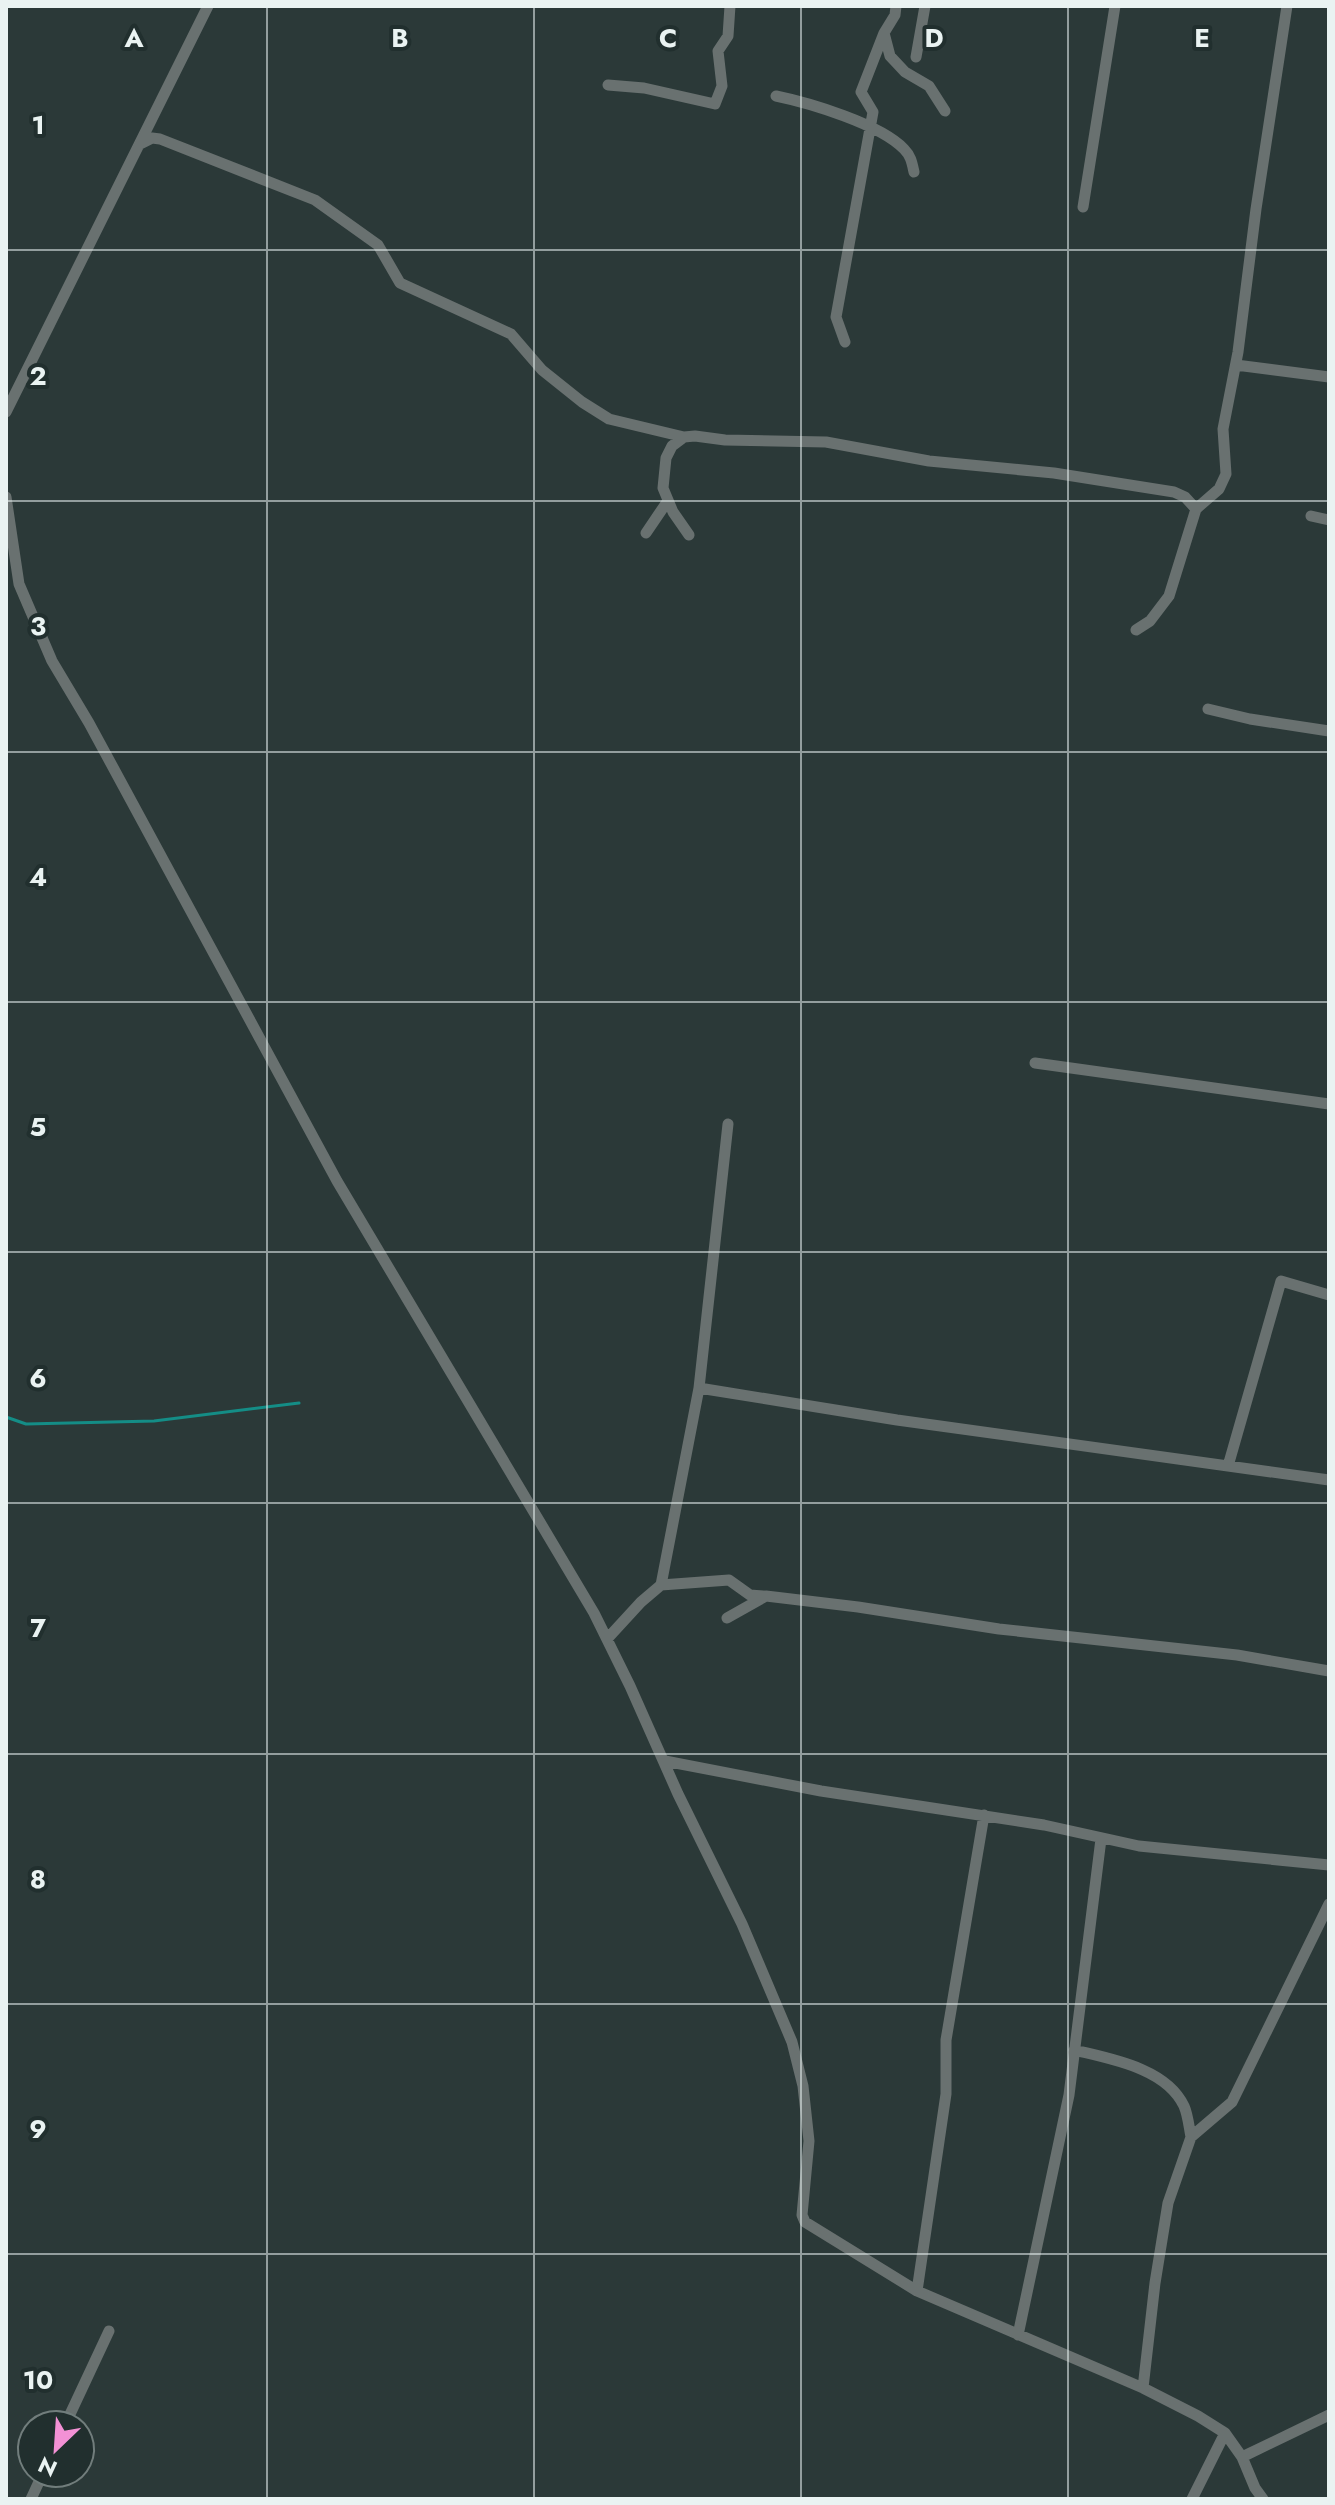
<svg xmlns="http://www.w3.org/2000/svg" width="1335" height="2505" font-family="Jost,sans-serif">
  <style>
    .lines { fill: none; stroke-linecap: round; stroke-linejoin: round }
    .stream { stroke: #148d86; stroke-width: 3 }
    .minor { stroke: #697170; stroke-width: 11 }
    .grid { fill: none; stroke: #eaf3f2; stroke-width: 2; stroke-opacity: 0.55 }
    .grid-label { font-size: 26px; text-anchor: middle; font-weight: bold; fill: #eaf3f2; stroke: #212f2e; stroke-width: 8; stroke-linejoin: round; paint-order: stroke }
  </style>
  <rect width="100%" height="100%" fill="#2b3938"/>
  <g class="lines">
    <path class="stream" d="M6 1417 26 1424 154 1421 299 1403"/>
    <path class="minor" d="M896 6 895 15 884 33 890 56 905 72 929 86 945 111
      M916 57 925 6
      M608 85 644 88 715 104 722 86 718 51 728 36 730 6
      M776 96C810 103 880 124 904 149 911 156 912 163 914 172
      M140 144 152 138 160 139 315 200 378 245 400 283 511 334 542 370 582 402 609 419 684 437
      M1083 207 1115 6
      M845 342 836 317 873 112 861 92 884 33
      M1236 365 1329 377
      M6 412 208 6
      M6 497 19 584 52 661 89 723 337 1181 594 1613 630 1686 678 1794 742 1924 792 2042 803 2086 809 2141 802 2215 805 2222 917 2291 1143 2388 1198 2416 1225 2433 1242 2457 1329 2415
      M1311 516 1329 520
      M646 533 667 502
      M689 535 673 512 663 488 666 458 672 446 684 437 695 436 725 440 826 442 929 461 1054 473 1174 492 1185 497 1196 509
      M1136 630 1150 621 1169 596 1196 509 1219 489 1226 474 1223 429 1238 352 1256 209 1287 6
      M1208 709 1250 719 1329 731
      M1035 1063 1329 1104
      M699 1388 897 1420 1329 1480
      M1228 1466 1281 1281 1329 1295
      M661 1585 729 1580 750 1595 763 1596
      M727 1618 766 1596 858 1607 999 1629 1237 1655 1329 1671
      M607 1639 641 1602 661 1585 699 1388 728 1124
      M665 1761 821 1791 1044 1825 1139 1846 1329 1865
      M1074 2050C1111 2059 1166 2068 1184 2106 1188 2115 1189 2127 1191 2137
      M917 2291 946 2094V2040L984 1815
      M1018 2335 1069 2095 1101 1839
      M1143 2388 1155 2283 1168 2203 1191 2137 1232 2102 1329 1904
      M65 2425 109 2331
      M1242 2457 1255 2488 1263 2499
      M31 2499 43 2473
      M1192 2499 1225 2433"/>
  </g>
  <path class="grid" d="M267 6V2499M534 6V2499M801 6V2499M1068 6V2499M6 250H1329M6 501H1329M6 752H1329M6 1002H1329M6 1252H1329M6 1503H1329M6 1754H1329M6 2004H1329M6 2254H1329"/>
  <g class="grid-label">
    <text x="134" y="47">A</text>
    <text x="400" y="47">B</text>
    <text x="668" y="47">C</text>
    <text x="934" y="47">D</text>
    <text x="1202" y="47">E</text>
    <text x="38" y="134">1</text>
    <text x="38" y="385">2</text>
    <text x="38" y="635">3</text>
    <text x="38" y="886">4</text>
    <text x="38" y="1136">5</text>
    <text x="38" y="1387">6</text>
    <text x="38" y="1637">7</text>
    <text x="38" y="1888">8</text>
    <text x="38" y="2138">9</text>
    <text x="38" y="2389">10</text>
  </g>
  <rect width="1335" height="2505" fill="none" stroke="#eaf3f2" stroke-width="16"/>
  <g transform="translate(56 2449) rotate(205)"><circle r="38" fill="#212f2e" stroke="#717d7c" stroke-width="2"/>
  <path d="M0-6L14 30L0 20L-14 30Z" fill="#f391d5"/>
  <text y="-12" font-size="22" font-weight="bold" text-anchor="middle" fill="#eaf3f2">N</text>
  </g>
</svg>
